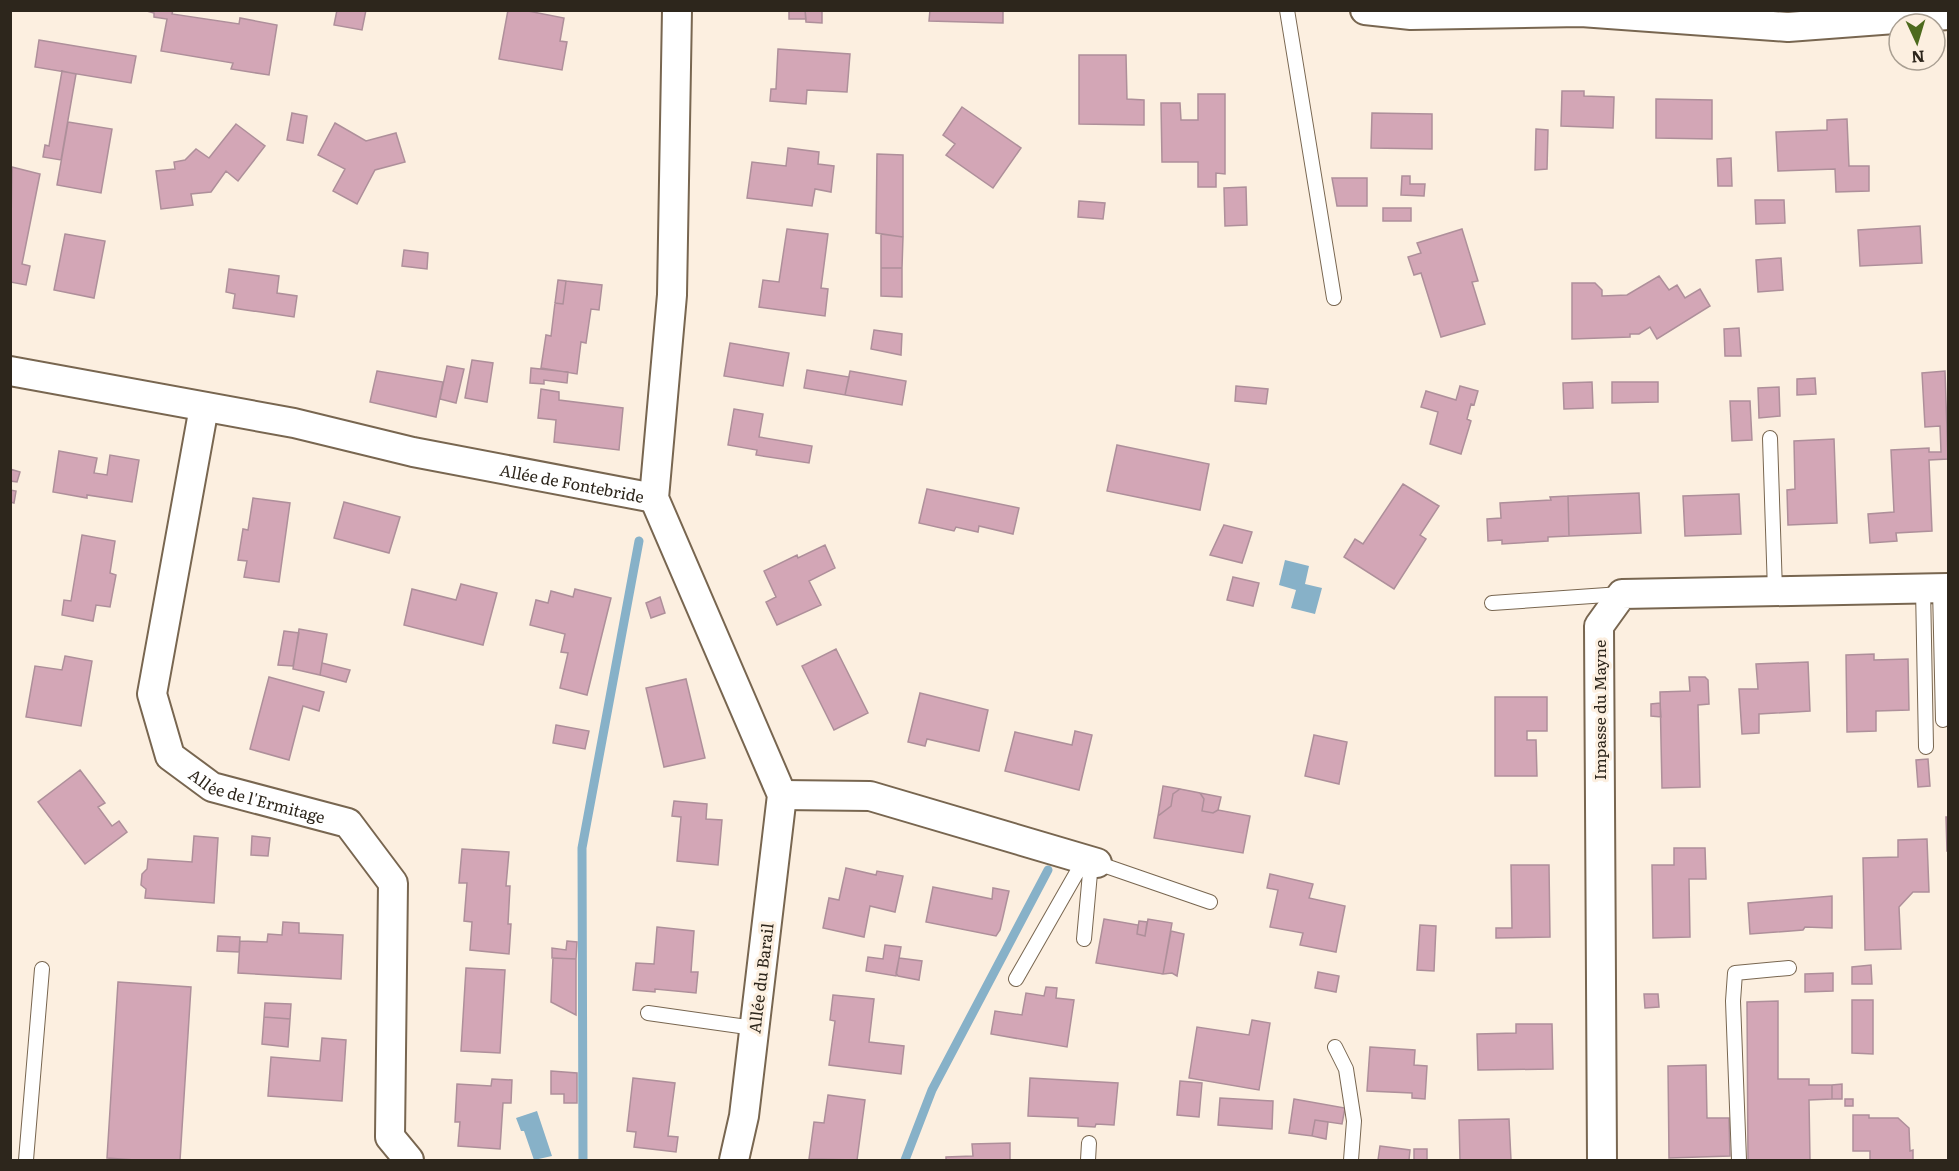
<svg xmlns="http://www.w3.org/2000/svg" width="1959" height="1171" font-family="Literata,serif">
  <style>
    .water { fill: #87b1c8 }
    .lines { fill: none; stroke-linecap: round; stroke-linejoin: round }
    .stream { stroke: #87b1c8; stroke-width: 9 }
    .building { fill: #d3a6b6; stroke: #ae8f9a; stroke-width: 1.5 }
    .service-casing { stroke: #786650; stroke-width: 16 }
    .minor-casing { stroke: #786650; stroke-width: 32 }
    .service { stroke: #fff; stroke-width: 14 }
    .minor { stroke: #fff; stroke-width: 28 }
    .labels { text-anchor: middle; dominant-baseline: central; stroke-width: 6; stroke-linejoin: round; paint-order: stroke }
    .street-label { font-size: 16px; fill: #2d261c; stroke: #fcefe0 }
  </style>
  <rect width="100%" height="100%" fill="#fcefe0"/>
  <path class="water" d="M1285 560 1309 566 1305 584 1322 588 1315 614 1291 608 1296 590 1279 585Z
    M537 1111 552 1156 534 1160 524 1131H521L516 1118Z"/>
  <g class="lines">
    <path class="stream" d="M583 1160 582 848 639 541
      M905 1160 932 1090 1048 870"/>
  </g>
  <path class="building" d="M143 10H173L172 14 239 24 240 18 277 25 269 75 231 69 233 63 161 51 167 19 154 17V13Z
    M337 10H366L362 30 334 25Z
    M508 10H523L564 18 560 41 567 42 562 70 499 59Z
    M789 10H805L806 19H789Z
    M805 10H822V23L806 22Z
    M930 10H1003V23L929 21Z
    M39 40 136 56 131 83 35 67Z
    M778 49 850 54 847 92 807 90 806 104 770 101 771 89H776Z
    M1079 55H1126L1127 99 1144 100V125L1079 124Z
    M62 71 76 74 61 160 43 157 45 145 49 146Z
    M1562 91H1584V96L1614 97 1613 128 1561 126Z
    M1198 94H1225V174L1216 173V187H1198V162H1162L1161 103H1180L1181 120H1198Z
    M1656 99 1712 100V139L1656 138Z
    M962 107 1021 148 993 188 946 155 955 144 943 135Z
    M292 113 307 116 303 143 287 140Z
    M1372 113 1432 114V149L1371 148Z
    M1847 119 1849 166H1869V191L1836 192 1835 169 1778 171 1776 132 1827 130V120Z
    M68 122 112 129 101 193 57 185Z
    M335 123 366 141 396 133 405 162 375 170 357 204 333 191 345 169 318 155Z
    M236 124 265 146 238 181 226 171 211 192 191 194 193 205 161 209 156 171 175 169 174 162 185 160 196 149 209 158Z
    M1536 129 1548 130 1547 169 1535 170Z
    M788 148 819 152 818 164 834 166 831 192 815 189 812 206 747 198 752 162 786 166Z
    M877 154 903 155V237L876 233Z
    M1731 158 1732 186H1718L1717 159Z
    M12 167 40 174 22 264 30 266 26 285 10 282Z
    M1402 176H1410V184H1425L1424 196 1401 195Z
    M1332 178H1367V206H1337Z
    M1246 187 1247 225 1225 226 1224 188Z
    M1755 200H1784L1785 223 1756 224Z
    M1079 201 1105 203 1103 219 1078 217Z
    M1383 208H1411V221H1383Z
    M1920 226 1922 263 1860 266 1858 230Z
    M787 229 828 234 821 288 828 289 825 316 759 307 763 280 779 282Z
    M1462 229 1478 281 1472 282 1485 324 1441 337 1421 273 1414 275 1408 257 1421 253 1417 243Z
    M65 234 105 241 94 298 54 290Z
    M881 234 903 237 902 268H881Z
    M404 250 428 253 427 269 402 266Z
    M1781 258 1783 290 1758 292 1756 260Z
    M881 268H902V297L881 296Z
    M229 269 279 276 277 293 297 296 294 317 233 308 235 294 226 292Z
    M1659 276 1669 290 1677 285 1685 298 1700 289 1710 306 1657 339 1650 327 1639 334H1630V337L1572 339V283H1595L1602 290V296L1627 295Z
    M558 280 566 281 563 304 555 303Z
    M566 281 602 285 599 310 591 309 586 343 581 342 577 374 541 368 546 335 551 336 555 303 563 304Z
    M1739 328 1741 356H1725L1724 329Z
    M874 330 902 334 901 355 871 349Z
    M730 343 789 353 783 386 724 376Z
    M472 360 493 363 487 402 465 398Z
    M447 366 464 369 456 403 440 399Z
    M531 368 568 372 567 383 544 380V384L530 383Z
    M807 370 849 377 845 395 804 388Z
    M377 371 443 382 436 417 370 402Z
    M850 371 906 381 902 405 845 395Z
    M1945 371 1948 459 1929 460 1932 531 1896 533 1897 541 1870 543 1868 514 1894 512 1891 450 1929 448V452H1941L1940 426 1925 427 1922 373Z
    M1815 378 1816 394 1797 395V379Z
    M1592 382 1593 408 1564 409 1563 383Z
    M1612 382H1658V402L1612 403Z
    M1236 386 1268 389 1266 404 1235 401Z
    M1460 386 1478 391 1474 405 1471 404 1467 419 1471 421 1461 454 1430 444 1438 412 1421 407 1426 391 1456 400Z
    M1779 387 1780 416 1759 418 1758 388Z
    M541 389 559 392V400L623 408 619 450 554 442 556 420 538 418Z
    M1730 401H1750L1752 440 1732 441Z
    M734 409 763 414 759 437 812 446 809 463 756 455 757 450 728 445Z
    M1834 439 1837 523 1788 525 1787 490 1795 489 1794 441Z
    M1117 445 1209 464 1200 510 1107 491Z
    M59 451 97 458 94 473 107 475 110 455 139 460 132 502 87 495V498L53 492Z
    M10 469 20 472 17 482 10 481Z
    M1403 484 1439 506 1420 535 1426 539 1394 589 1344 557 1355 539 1363 544Z
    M927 489 1019 508 1013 534 979 526 978 532 956 527 954 531 919 523Z
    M10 490 16 491 14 503 10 502Z
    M1639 493 1641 533 1569 536 1568 496Z
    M1739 494 1741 534 1685 536 1683 496Z
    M1568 496 1569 536 1548 537V541L1502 544V540L1488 541 1487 519 1501 518 1500 503 1551 500 1550 497Z
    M253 498 290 503 279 582 244 577 247 561 238 560 243 529 248 530Z
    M344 502 400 517 389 553 334 538Z
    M1224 525 1252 532 1242 563 1210 555Z
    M82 535 115 541 110 573 116 575 110 607 96 605 93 621 62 615 64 600 71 601Z
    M825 545 835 568 809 581 821 605 777 625 766 602 776 597 764 571 797 555 798 558Z
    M1233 577 1259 583 1253 606 1227 600Z
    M461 584 497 593 483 645 404 625 412 589 456 600Z
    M575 589 611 598 587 695 560 688 568 653 561 652 565 634 530 625 536 600 548 603 551 591 573 597Z
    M660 597 665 613 651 618 646 603Z
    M299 629 327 634 320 675 293 669Z
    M284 631 299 633 293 666 278 665Z
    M836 649 868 713 834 730 802 666Z
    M1874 654V660L1908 659 1909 710 1876 711V731L1847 732 1846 655Z
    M65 656 92 661 81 726 26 717 35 666 62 670Z
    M1808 662 1810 711 1759 714V733L1742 734 1739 689H1758L1756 664Z
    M322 663 350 670 346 682 320 675Z
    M269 677 324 692 319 711 303 706 289 760 250 749Z
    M1689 677H1705L1708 680 1709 704 1698 705 1700 787 1662 788 1660 692 1690 691Z
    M686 679 705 758 664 767 646 688Z
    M920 693 988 710 979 751 927 739 925 746 908 742Z
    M1495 697H1547V731H1527V740H1536L1537 776H1495Z
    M1660 703 1661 717 1651 716V704Z
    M556 725 589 731 585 749 553 743Z
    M1075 731 1092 735 1079 790 1005 771 1015 732 1072 745Z
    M1314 735 1347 742 1339 784 1305 776Z
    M1928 759 1930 786 1918 787 1916 760Z
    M80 770 105 803 98 807 112 826 119 821 127 832 85 864 38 802Z
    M1163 786 1180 789 1173 794 1171 806 1158 816Z
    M1180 789 1200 793 1204 799 1202 811 1213 813 1218 810 1250 816 1243 853 1154 838 1158 816 1171 806 1173 794Z
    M1200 793 1221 797 1218 810 1213 813 1202 811 1204 799Z
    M674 801 707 804 706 819 722 820 718 865 677 861 681 817 672 816Z
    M1946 817H1948V851H1947Z
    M194 836 218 838 214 903 145 898 146 889 141 885 142 874 147 869 148 859 192 862Z
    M252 836 270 838 268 856 251 855Z
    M1927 839 1929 892H1913L1899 907 1901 949 1865 950 1863 858 1898 857V840Z
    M1674 848H1705L1706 879H1689L1690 937 1653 938 1652 865H1674Z
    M462 849 509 852 506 886H510L508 924H511L509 954 470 950 472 922 464 921 467 883H459Z
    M1511 865H1549L1550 937 1496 938V928H1512Z
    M846 868 876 875 877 871 903 876 895 912 870 906 864 937 823 928 829 898 839 900Z
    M1270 874 1313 884 1309 898 1345 906 1336 952 1300 945 1303 933 1270 927 1278 890 1267 888Z
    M933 887 992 899 993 888 1009 891 1000 930 996 936 926 922Z
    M1832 896V928L1805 927 1803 930 1750 934 1748 903Z
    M1104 919 1138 925 1137 934 1145 936 1148 919 1172 923 1163 974 1096 963Z
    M1139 921 1147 922 1145 936 1137 934Z
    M283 922 299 923V933L343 935 341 979 238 973 240 941 267 942 268 934 282 935Z
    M1420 925 1436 926 1434 971 1417 970Z
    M657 927 694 931 691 972H698L696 993 655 989V992L633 990 636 963 654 964Z
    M1171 931 1184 934 1177 976 1172 973 1163 974Z
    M218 936 240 937 239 952 217 951Z
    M567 941 577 942 576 959 552 958V948L566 950Z
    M885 945 901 947 896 976 866 971 868 957 883 959Z
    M553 958 576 959V1015L551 1002Z
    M899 958 922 961 919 980 898 976 896 973Z
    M1871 965 1872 984H1852V967Z
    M466 968 505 970 500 1053 461 1051Z
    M1318 972 1339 976 1336 992 1315 988Z
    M1833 973V991L1805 992V974Z
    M118 982 191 987 180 1160H135L107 1158Z
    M1046 987 1057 988 1056 998 1074 1000 1067 1047 991 1034 995 1011 1022 1015 1026 993 1044 996Z
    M1644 994H1658L1659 1007 1645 1008Z
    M833 995 874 999 869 1042 904 1046 901 1074 829 1065 835 1021 830 1020Z
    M1852 1000H1873V1054L1852 1053Z
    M1778 1001V1079H1809V1085H1832V1099L1809 1100 1810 1160H1748L1747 1002Z
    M265 1003 291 1004 290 1019 264 1017Z
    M264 1017 290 1019 288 1047 262 1044Z
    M1252 1020 1270 1023 1259 1090 1189 1078 1197 1027 1249 1035Z
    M1516 1024H1552L1553 1069 1478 1070 1477 1034 1516 1033Z
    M322 1038 346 1040 342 1101 268 1096 271 1057 320 1061Z
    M1370 1047 1415 1050 1414 1065 1427 1066 1425 1099 1412 1098V1093L1367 1091Z
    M1706 1065 1707 1118H1729L1730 1156 1669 1158 1668 1066Z
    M551 1071 577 1073V1103H564V1094H551Z
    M633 1078 675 1083 668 1136 678 1137 676 1152 634 1147 636 1132 627 1131Z
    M1030 1078 1118 1083 1114 1125 1096 1124 1095 1127 1078 1126V1118L1028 1116Z
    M492 1079 512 1080 511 1103H503L500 1149 458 1146 460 1122H455L457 1084 491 1086Z
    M1180 1081 1202 1083 1199 1117 1177 1115Z
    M1842 1084V1099H1832V1085Z
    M828 1095 865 1100 857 1160 809 1159 814 1122 824 1123Z
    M1220 1098 1273 1101 1272 1129 1218 1125Z
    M1294 1099 1345 1108 1342 1124 1315 1120 1312 1136 1289 1133Z
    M1845 1099H1853V1106H1845Z
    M1853 1115H1869V1118H1898L1909 1128 1910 1151 1913 1150V1160H1870V1151H1853Z
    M1509 1119 1511 1160H1460L1459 1120Z
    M1315 1120 1328 1122 1326 1139 1312 1136Z
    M1010 1143V1160H946V1157L973 1156 972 1144Z
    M1380 1146 1410 1150 1409 1160H1378Z
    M1414 1149H1427V1160H1414Z"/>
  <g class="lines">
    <defs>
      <path id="service" d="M1287 10 1334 298
        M1770 438 1775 591
        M1923 588 1926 747
        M1940 588 1943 720
        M1492 603 1621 594
        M1097 863 1210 902
        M1084 939 1091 862
        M1016 979 1084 860
        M648 1013 754 1028
        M1335 1047 1346 1069 1354 1121 1351 1160
        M26 1160 42 969
        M1088 1160 1089 1143
        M1739 1160 1733 1001 1735 973 1789 968"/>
      <g id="minor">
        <path d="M677 10 672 295 654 498 782 795 744 1116 734 1160"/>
        <path d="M1365 10 1411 15 1581 12 1788 27 1948 15"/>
        <path id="s1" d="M10 371 294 423 413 452 654 498"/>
        <path id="s2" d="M204 407 152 694 170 756 212 787 348 823 393 883 390 1137 409 1160"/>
        <path d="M782 795 870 796 1097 863"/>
        <path d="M1602 1160 1599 626 1622 594 1948 588"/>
      </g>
    </defs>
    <use href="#service" class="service-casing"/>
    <use href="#minor" class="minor-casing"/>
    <use href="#service" class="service"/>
    <use href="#minor" class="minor"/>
  </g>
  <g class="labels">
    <g class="street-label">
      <text stroke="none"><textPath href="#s1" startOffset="573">Allée de Fontebride</textPath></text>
      <text transform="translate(1599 710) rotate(-90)">Impasse du Mayne</text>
      <text stroke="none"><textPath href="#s2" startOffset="454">Allée de l'Ermitage</textPath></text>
      <text transform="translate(760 978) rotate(-83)">Allée du Barail</text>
    </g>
  </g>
  <rect width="1959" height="1171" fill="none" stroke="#2d261c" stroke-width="24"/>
  <g transform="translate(1917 42) rotate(176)"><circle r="28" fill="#fcefe0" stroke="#a99f92" stroke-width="1.5"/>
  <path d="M0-4.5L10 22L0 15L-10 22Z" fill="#4d6a1e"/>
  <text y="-9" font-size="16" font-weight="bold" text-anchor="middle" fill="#2d261c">N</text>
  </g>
</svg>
